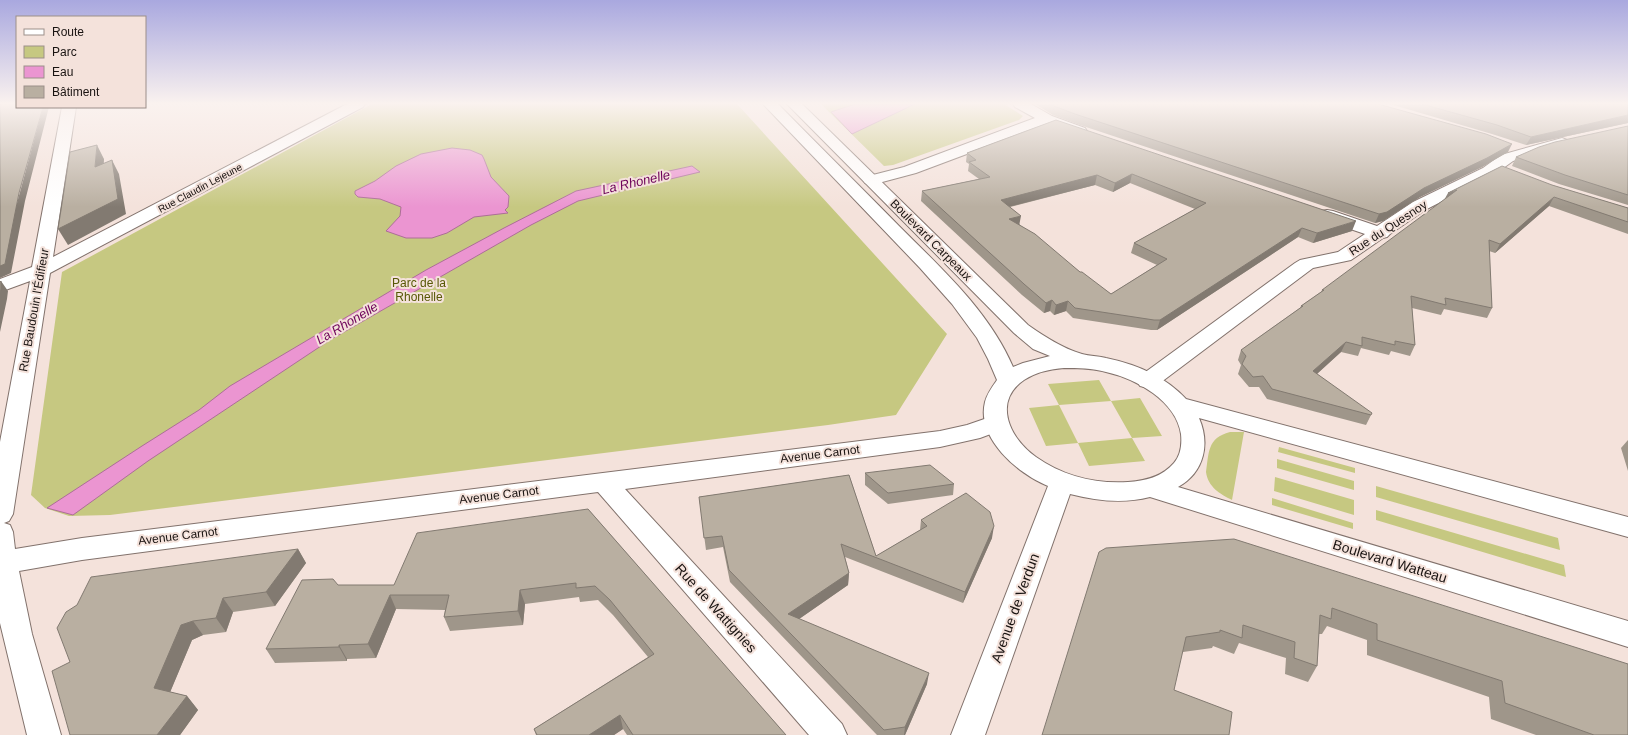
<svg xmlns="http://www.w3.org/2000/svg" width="1628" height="735" font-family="Arial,sans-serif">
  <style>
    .green { fill: #c6c881; fill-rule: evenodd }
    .water { fill: #eb95d1; stroke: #ac6e97 }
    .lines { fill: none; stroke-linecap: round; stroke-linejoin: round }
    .street-casing { stroke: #82726c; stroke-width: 2 }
    .secondary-casing { stroke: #82726c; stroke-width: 2 }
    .street { fill: #fff; fill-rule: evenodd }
    .secondary { fill: #fff; fill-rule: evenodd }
    .wall { fill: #9f968a; fill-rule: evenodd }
    .shaded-wall { fill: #827a71 }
    .building { fill: #b9afa1; stroke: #827a71; fill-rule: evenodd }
    .labels { text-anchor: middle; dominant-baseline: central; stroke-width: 4; stroke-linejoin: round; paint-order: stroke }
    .far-street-label { font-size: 10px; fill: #191311; stroke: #f4e2db }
    .street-label { font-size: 12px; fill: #191311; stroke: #f4e2db }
    .park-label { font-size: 12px; fill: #575806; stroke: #f4e2db }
    .water-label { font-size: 13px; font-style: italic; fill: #6e035a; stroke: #f4e2db }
    .near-street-label { font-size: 14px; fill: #191311; stroke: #f4e2db }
  </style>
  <rect width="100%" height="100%" fill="#f4e2db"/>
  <path class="green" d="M372 104H737L947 334 896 415 828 425 110 515 69 516 45 508 31 495 62 272Z
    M821 104H1004L1023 116 1019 120 893 165 884 166Z
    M1099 380 1111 401 1140 398 1162 436 1132 438 1145 461 1089 466 1078 443 1046 446 1029 408 1059 405 1048 384ZM1111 401 1132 438 1078 443 1059 405Z
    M1230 432H1244L1232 500C1220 494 1208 487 1206 472 1209 453 1207 438 1230 432Z
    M1279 447 1355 468V473L1278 452Z
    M1277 459 1354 481V490L1277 468Z
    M1275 477 1354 500V515L1274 491Z
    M1376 486 1558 538 1560 550 1376 497Z
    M1272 498 1353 523V529L1272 505Z
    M1376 510 1564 565 1566 577 1376 520Z"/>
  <path class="water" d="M855 104H915L852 134 831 112Z
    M452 148 470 150 482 155 484 159 491 177 509 196 508 207 505 210 508 213 474 217 447 233 432 238H406L386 231 400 216 401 207 380 199 358 197 355 194V191L375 181 396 166 421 154Z
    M692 166 700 172 578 201 531 225 330 340 148 461 73 515 47 508 142 446 199 410 230 386 426 270 504 228 576 191Z"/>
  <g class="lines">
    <defs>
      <path id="street" d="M347 104H365L363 107 50 273 13 514 9 521 4 523 10 525 13 532 15 549 82 538 940 431 967 425 996 415 1004 417 1008 423 1004 429 980 438 940 447 625 489 842 724 847 735H809L598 492 82 560 19 571 32 634 61 735H27L0 623V442L30 281 0 292V279L32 267 62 107H76L53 257Z
        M1013 104H1031L1052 116 1085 128 1087 131 1085 134 1080 135 1047 124 916 173 871 185 865 183 863 180 865 177 904 167 1035 118 1015 107Z
        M1562 138 1567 140 1570 143 1567 146 1513 161 1495 174 1425 210 1390 234 1387 237 1383 238 1351 260 1313 268 1309 271 1156 386 1148 388 1140 386 1137 381 1140 376 1295 263 1300 260 1338 252 1365 234 1321 219 1318 215 1321 211 1327 210 1333 211 1377 226 1413 202 1483 168 1501 155Z"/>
      <path id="secondary" d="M763 104H778C818 145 859 185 899 226 941 268 989 311 1013 367L1023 363 1050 356 1033 349 1014 333 787 104H802L1028 325C1045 337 1062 348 1082 354 1089 356 1098 356 1106 358 1135 364 1165 376 1186 399L1628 517V537L1199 418C1210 443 1205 472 1178 487L1628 621V647L1150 497C1123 504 1097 501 1070 494L985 735H951L1048 486C1018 474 976 438 985 402 987 394 992 387 997 380L988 359 977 338 952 304 920 268ZM1064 368C1078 368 1092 368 1106 372 1137 379 1176 401 1181 434 1182 444 1181 455 1174 463 1162 477 1145 481 1128 482 1095 484 1063 476 1036 457 1010 439 992 402 1024 380 1036 372 1050 369 1064 368Z"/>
    </defs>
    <use href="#street" class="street-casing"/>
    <use href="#secondary" class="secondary-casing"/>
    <use href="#street" class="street"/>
    <use href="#secondary" class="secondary"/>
  </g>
  <path class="wall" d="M1035 104H1378L1508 152 1482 167 1420 197 1383 221 1375 223 1074 123 1053 115Z
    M1390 104H1628V123L1526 145 1492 134Z
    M1056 120 1352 231 1313 243 1298 237 1157 330H1151L1073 318 1066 311 1054 315 1050 311 1044 313 1022 295 921 201 922 191 979 179 968 171 969 164 966 162 967 153ZM1130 183 1195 209 1134 243 1131 253 1157 265 1111 294 1080 272 1020 225 1010 207 1095 185 1113 192Z
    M1628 126V205L1559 184 1512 166 1516 157Z
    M1552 185 1628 208V234L1549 206 1495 253 1489 251 1492 308 1487 318 1444 309 1441 315 1412 308 1415 345 1410 356 1391 351 1389 355 1361 348 1358 356 1341 352 1317 374 1371 415 1366 425 1267 399 1259 387H1249L1238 374 1241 365 1238 360 1241 350 1300 308 1301 306 1321 292 1322 290Z
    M1628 440V471L1621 448Z
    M865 473 954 484 953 495 888 504 865 485Z
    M849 475 876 556 920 530 921 520 992 538 963 603 845 557 849 573 848 585 799 619 927 684 905 735H877L730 582 723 547 706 550 699 497Z
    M588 509 786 735H627L623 729 614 735H536L534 729 648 657 613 615 598 600 580 602 579 597 525 604 523 625 450 631 444 617 445 610 396 609 376 658 347 659V661L275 663 266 649 338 585H394Z
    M1234 539 1628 735H1536L1491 719 1489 697 1367 655V640L1327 626 1322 634H1319L1317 666 1308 682 1285 674 1286 658 1239 643 1234 654 1213 646 1212 648 1183 652 1042 735Z
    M298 549 306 563 275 606 233 612 226 632 203 635 192 640 170 692 187 696 198 710 180 735H70V662Z"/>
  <path class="shaded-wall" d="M43 107H49L25 201 11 273 0 278V266Z
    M1628 115V123L1526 145 1531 137Z
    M1512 144 1508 152 1482 167 1420 197 1383 221 1375 223 1379 214 1424 188Z
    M97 145 104 159 103 182 95 167Z
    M112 160 119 174 126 214 68 245 58 229Z
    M1132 174 1130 183 1113 192 1115 183Z
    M1097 175 1095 185 1000 209 1001 200Z
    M1457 190 1443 202 1448 193Z
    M1554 197 1549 206 1495 253 1500 244Z
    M1021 216 1019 226 1009 219Z
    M1356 221 1352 231 1313 243 1317 233Z
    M1302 228 1298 237 1157 330 1160 320Z
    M1 281 8 291 7 299 0 332V293Z
    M1052 300 1050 311 1044 313 1046 303Z
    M1068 301 1066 311 1054 315 1056 305Z
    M1346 342 1341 352 1309 381 1313 371Z
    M994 526 992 538 963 603 965 592Z
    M298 549 306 563 275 606 266 592Z
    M849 573 848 585 789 626 788 614Z
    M520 590 525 604 523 625 518 611Z
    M390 595 396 609 376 658 368 644Z
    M223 598 233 612 226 632 216 618Z
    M193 621 203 635 192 640 166 702 154 688 181 625Z
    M339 645 347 659V661L339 647Z
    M929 673 927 684 905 735H904L905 727Z
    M187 696 198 710 180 735H157Z
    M620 715 623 729 614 735H589Z"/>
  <path class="building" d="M0 104H17V107H43L19 193 5 264 0 266Z
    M1050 104H1378L1486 134 1512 144 1487 158 1424 188 1387 212 1379 214 1075 114 1054 106Z
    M1422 104H1628V115L1531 137 1497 125Z
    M1056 120 1356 221 1317 233 1302 228 1160 320H1154L1075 308 1068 301 1056 305 1052 300 1046 303 1024 284 922 191 990 177 969 162 976 160 967 153ZM1132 174 1206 203 1134 243 1167 259 1111 294 1082 272H1080L1035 234 1009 219 1021 216 1001 200 1097 175 1115 183Z
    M1628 126V195L1565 175 1516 157 1539 147 1555 142Z
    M97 145 95 167 112 160 118 199 58 229 70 152Z
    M1502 166 1552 185 1628 208V222L1554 197 1500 244 1489 240 1492 308 1445 298 1446 305 1411 296 1415 345 1395 341V345L1362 337V346L1346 342 1313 371 1372 413 1371 415 1272 389 1263 376 1253 377 1242 364 1246 356 1241 350 1303 306H1301L1324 290H1322L1457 190 1448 193Z
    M1 281V289L0 293V282Z
    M930 465 954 484 888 493 865 473Z
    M849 475 876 556 927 526 921 520 966 493 990 512 994 526 965 592 841 544 849 573 788 614 929 673 905 727 884 730 729 570 722 536 704 538 699 497Z
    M588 509 786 735H633L620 715 589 735H537L534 729 654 654 610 600 595 586 576 588V583L520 590 518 611 444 617 449 595H390L368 644 339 645V647L266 649 302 580 333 579 338 585H394L417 533Z
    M1234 539 1628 664V735H1594L1505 703 1502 681 1377 640V624L1332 608 1331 619 1320 615 1317 666 1294 658 1295 642 1243 625 1242 638 1220 630V632L1186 637 1174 690 1232 712 1229 735H1042L1099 552 1106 548Z
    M298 549 266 592 223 598 216 618 193 621 181 625 154 688 187 696 157 735H70L52 671 70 662 57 628 66 612 77 605 91 577Z"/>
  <linearGradient id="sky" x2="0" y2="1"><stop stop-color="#a9a8df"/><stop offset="0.5" stop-color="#faf2ef"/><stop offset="1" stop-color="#faf2ef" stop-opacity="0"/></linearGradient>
  <rect width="1628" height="207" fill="url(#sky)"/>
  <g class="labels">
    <g class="far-street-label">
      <text transform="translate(200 188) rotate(-28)">Rue Claudin Lejeune</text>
    </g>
    <g class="street-label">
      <text transform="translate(1388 228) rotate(-33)">Rue du Quesnoy</text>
      <text transform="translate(931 240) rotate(45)">Boulevard Carpeaux</text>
      <text transform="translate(34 310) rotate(-80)">Rue Baudouin l'Édifieur</text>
      <text transform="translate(820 454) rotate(-7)">Avenue Carnot</text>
      <text transform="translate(499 495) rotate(-7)">Avenue Carnot</text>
      <text transform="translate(178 536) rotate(-7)">Avenue Carnot</text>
    </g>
    <g class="park-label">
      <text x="419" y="283">Parc de la<tspan x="419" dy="14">Rhonelle</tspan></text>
    </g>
    <g class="water-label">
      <text transform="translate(636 182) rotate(-13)">La Rhonelle</text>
      <text transform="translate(347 323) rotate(-31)">La Rhonelle</text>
    </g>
    <g class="near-street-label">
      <text transform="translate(1390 561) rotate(17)">Boulevard Watteau</text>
      <text transform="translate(716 608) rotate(48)">Rue de Wattignies</text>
      <text transform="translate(1015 608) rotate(-70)">Avenue de Verdun</text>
    </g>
  </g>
  <rect x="16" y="16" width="130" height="92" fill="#f4e2db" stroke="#9c8f8a"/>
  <rect x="24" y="29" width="20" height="6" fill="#ffffff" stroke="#9c8f8a"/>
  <text x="52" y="36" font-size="12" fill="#191311">Route</text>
  <rect x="24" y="46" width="20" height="12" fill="#c6c881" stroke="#9c8f8a"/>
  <text x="52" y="56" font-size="12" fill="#191311">Parc</text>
  <rect x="24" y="66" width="20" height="12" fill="#eb95d1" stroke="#9c8f8a"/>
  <text x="52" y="76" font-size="12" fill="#191311">Eau</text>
  <rect x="24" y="86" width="20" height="12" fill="#b9afa1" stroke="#9c8f8a"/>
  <text x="52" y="96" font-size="12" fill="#191311">Bâtiment</text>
</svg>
